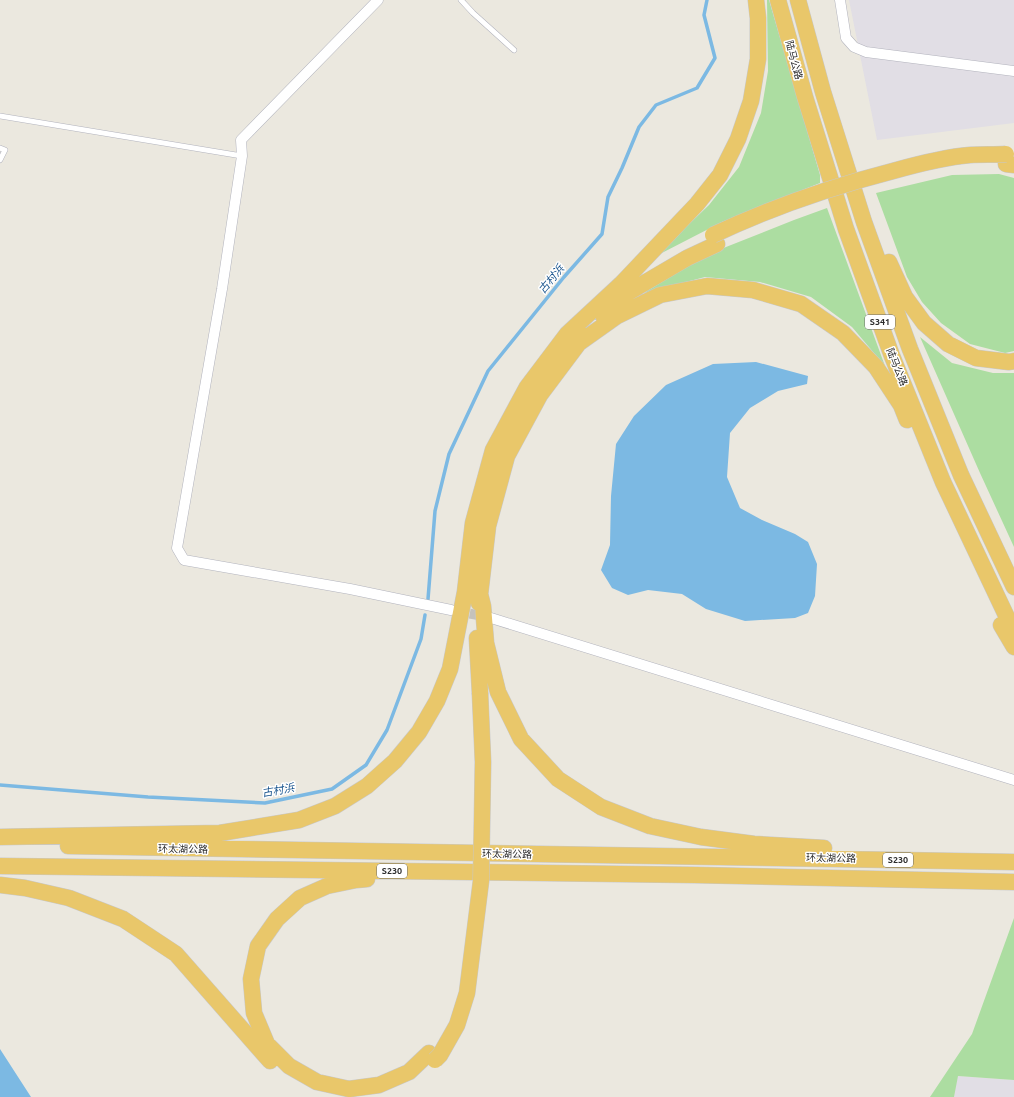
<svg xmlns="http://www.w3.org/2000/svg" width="1014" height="1097" font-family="Ubuntu,'Noto Sans SC',sans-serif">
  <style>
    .industrial { fill: #e1dee5 }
    .green { fill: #acdda1 }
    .water { fill: #7cb9e3 }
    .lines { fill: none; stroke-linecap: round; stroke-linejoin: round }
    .stream { stroke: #7cb9e3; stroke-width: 3.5 }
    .minor-tunnel { stroke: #c5c2bb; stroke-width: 10; stroke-dasharray: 10 5; stroke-linecap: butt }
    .service-casing { stroke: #b2b3bd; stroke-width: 6 }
    .minor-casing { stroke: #b2b3bd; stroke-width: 11 }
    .trunk-casing { stroke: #c8c8c8; stroke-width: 17 }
    .service { stroke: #fff; stroke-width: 5 }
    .minor { stroke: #fff; stroke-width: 10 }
    .trunk { stroke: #e9c76a; stroke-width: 16 }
    .trunk-bridge-casing { stroke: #c8c8c8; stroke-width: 17; stroke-linecap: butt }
    .trunk-bridge { stroke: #e9c76a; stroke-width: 16 }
    .labels { text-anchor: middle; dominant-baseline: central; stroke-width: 3; stroke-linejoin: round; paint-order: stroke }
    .shield { fill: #fff; stroke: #6b6b6b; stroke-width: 1 }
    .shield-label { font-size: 9px; font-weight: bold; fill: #2b2b2b }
    .street-label { font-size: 10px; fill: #2b2b2b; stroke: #fff }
    .water-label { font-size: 11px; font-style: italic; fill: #1b568f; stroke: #fff }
  </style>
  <rect width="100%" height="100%" fill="#ebe8df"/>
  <path class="industrial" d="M849 0H1014V123L877 140Z
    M957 1076 1014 1080V1097H954Z"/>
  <path class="green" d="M767 0H769L820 175V183L722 222 656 256 709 205 739 167 761 113 768 71Z
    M952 175 999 174 1014 178V351L1005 353 970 344 941 323 922 302 907 277 876 193Z
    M827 208 885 366 852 327 811 297 760 282 705 277 644 293 691 264 726 247 794 220Z
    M920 337 952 363 993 373H1014V547L980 473Z
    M1014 918V1080L958 1076 954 1097H930L972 1034Z"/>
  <path class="water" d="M756 362 808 376 807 384 778 391 750 408 730 433 727 477 740 508 762 520 795 534 808 542 817 564 815 596 808 613 795 618 745 621 706 609 682 594 648 590 628 595 612 588 601 570 610 545 611 496 616 444 634 416 666 385 713 364Z
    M0 1049 31 1097H0Z"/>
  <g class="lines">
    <path class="stream" d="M428 599 435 511 449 454 488 371 564 277 602 234 608 197 622 168 639 127 656 105 697 88 715 58 704 15 707 0
      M0 785 148 797 265 803 332 789 366 765 387 730 421 639 425 615"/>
    <path class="minor-tunnel" d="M455 611 489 617"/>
    <defs>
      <path id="service" d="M461 0 473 13 514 50
        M0 116 242 156
        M0 148 5 150 0 160"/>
      <path id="minor" d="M378 0 241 140 242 156 222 289 177 548 184 560 350 589 451 610
        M840 0 846 38 854 47 866 52 1014 71
        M491 618 1014 780"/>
      <path id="trunk" d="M778 0 805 97 846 229 892 356 943 482 1014 632
        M798 0 823 92 864 222 910 349 961 475 1014 587
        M1006 164 1014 165
        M889 262 905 297 924 323 948 344 976 358 1009 362 1014 361
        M604 318 629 292 687 258 717 244
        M579 343 617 316 660 295 707 286 753 290 801 304 843 333 876 367 901 405 907 420
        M480 594 483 606 486 643 498 692 521 739 558 779 601 807 650 826 701 837 754 844 824 848
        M479 603 488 526 507 456 540 395 579 343 586 336
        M1001 625 1014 647
        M477 638 480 693
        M0 837 220 833 299 820 335 806 367 786 395 761 419 732 437 701 450 669 465 592 473 523 493 450 527 387 567 334 622 283 697 204 720 175 738 139 751 101 758 59V18L756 0
        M68 846 1014 862
        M0 866 695 875 1014 882
        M367 879 356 880 327 886 300 898 277 919 258 946 251 979 254 1013 267 1044 289 1066 317 1082 349 1089 379 1085 409 1072 429 1053
        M0 885 25 888 69 898 123 919 176 954 270 1061"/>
    </defs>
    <use href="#service" class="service-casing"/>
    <use href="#minor" class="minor-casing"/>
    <use href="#trunk" class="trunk-casing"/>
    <use href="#service" class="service"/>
    <use href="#minor" class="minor"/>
    <use href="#trunk" class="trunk"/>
    <defs>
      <path id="trunk-bridge" d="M713 235C770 208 831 187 893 171 918 164 944 157 970 155 982 154 994 155 1006 154
        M435 1060 440 1055 457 1025 467 993 481 881 483 762 480 693"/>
    </defs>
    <use href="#trunk-bridge" class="trunk-bridge-casing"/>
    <use href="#trunk-bridge" class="trunk-bridge"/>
  </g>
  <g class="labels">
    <g class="shield">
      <rect x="865" y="315" width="30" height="14" rx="3"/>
      <rect x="883" y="853" width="30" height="14" rx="3"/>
      <rect x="377" y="864" width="30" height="14" rx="3"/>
    </g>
    <g class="shield-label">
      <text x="880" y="322">S341</text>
      <text x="898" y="860">S230</text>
      <text x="392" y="871">S230</text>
    </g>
    <g class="street-label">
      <text transform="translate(794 60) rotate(75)">陆马公路</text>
      <text transform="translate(897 367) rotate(68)">陆马公路</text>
      <text transform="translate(183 849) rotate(1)">环太湖公路</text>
      <text transform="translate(507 854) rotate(1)">环太湖公路</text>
      <text transform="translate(831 858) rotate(1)">环太湖公路</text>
    </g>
    <g class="water-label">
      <text transform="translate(551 279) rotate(-50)">古村浜</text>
      <text transform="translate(278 790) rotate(-10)">古村浜</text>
    </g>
  </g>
</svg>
